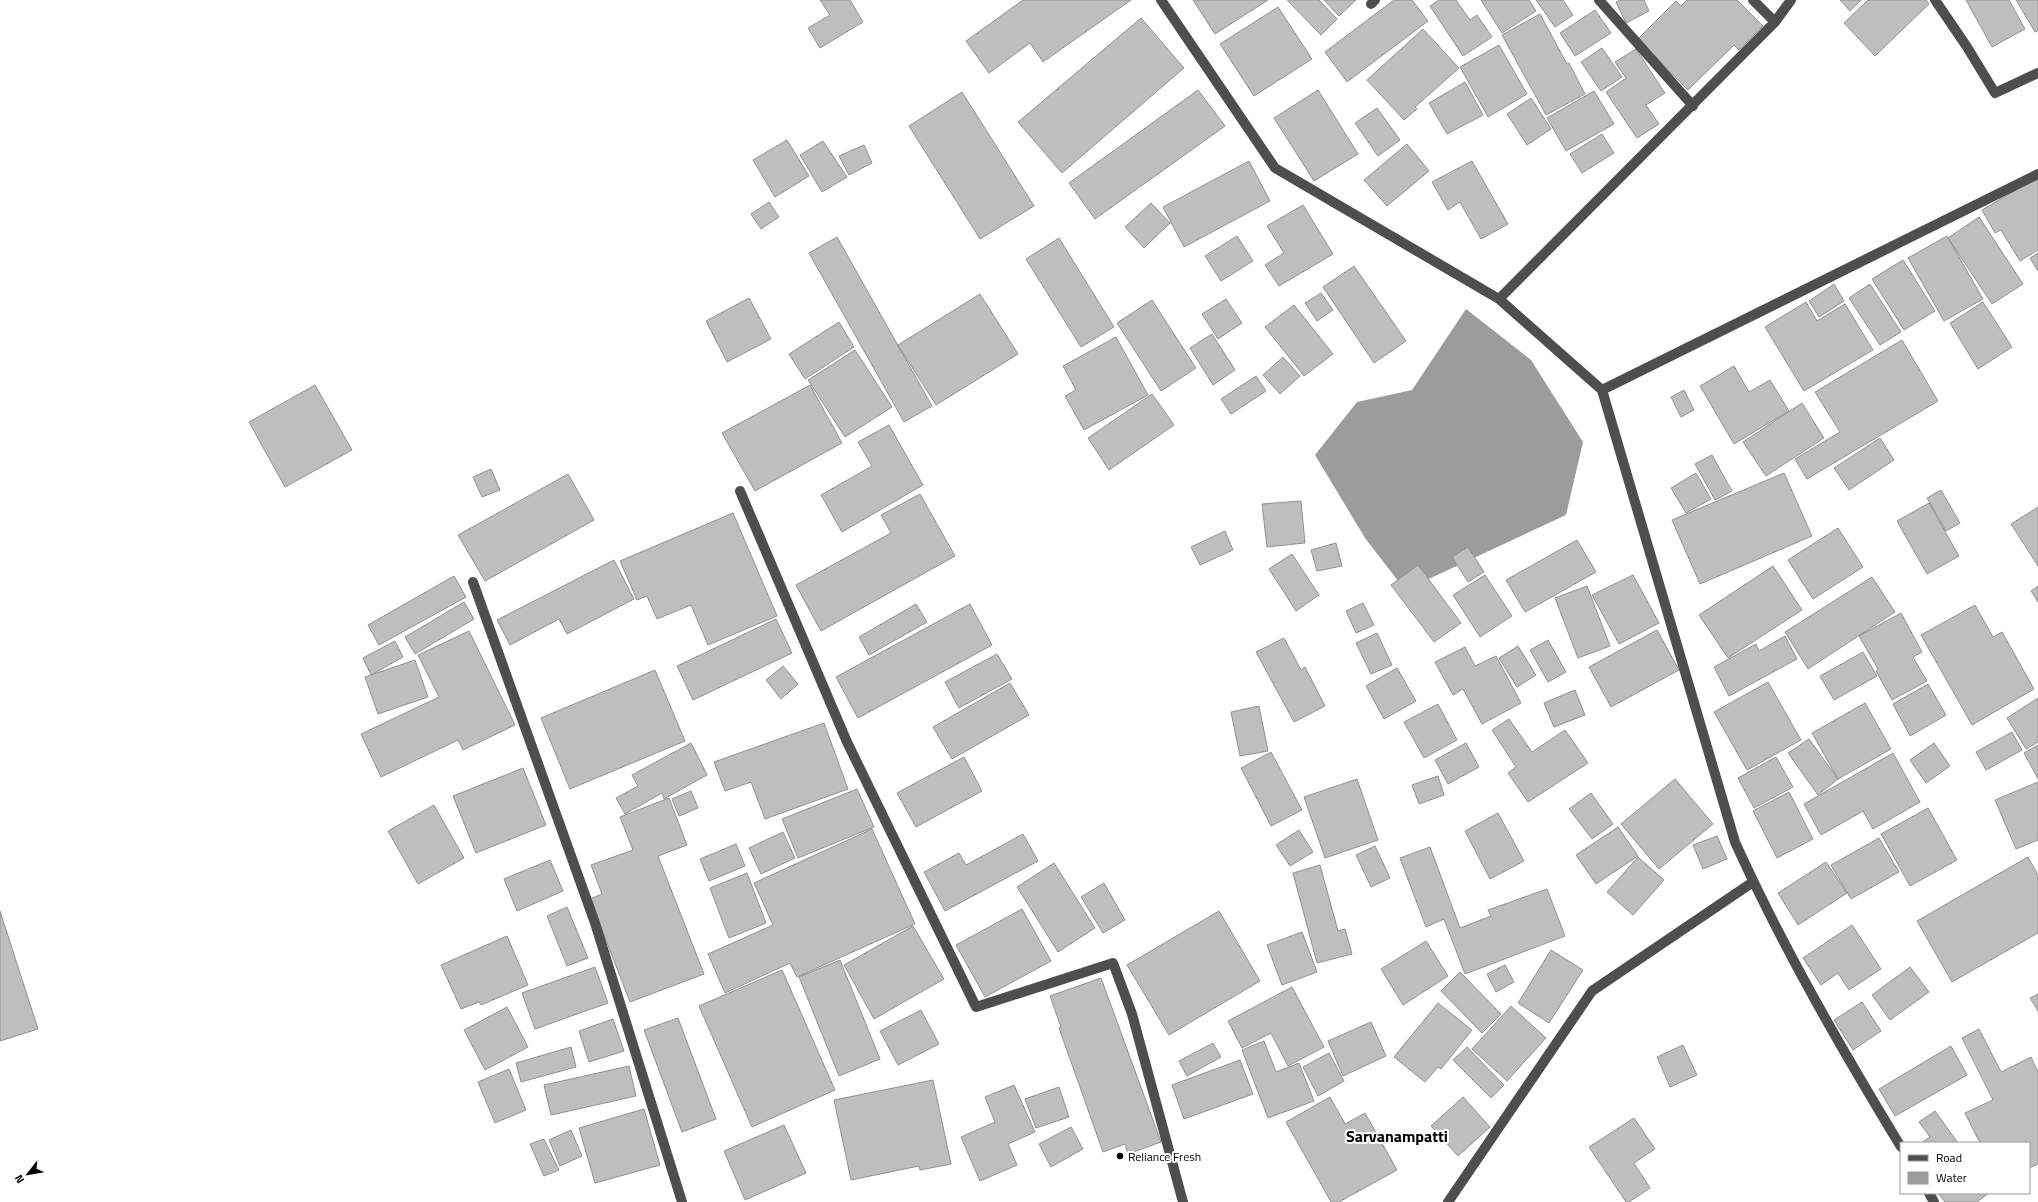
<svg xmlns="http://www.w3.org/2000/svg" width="2038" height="1202" font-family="'Titillium Web',sans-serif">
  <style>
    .water { fill: #9c9c9c }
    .building { fill: #bebebe; stroke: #929292 }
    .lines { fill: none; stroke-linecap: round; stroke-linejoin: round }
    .minor { stroke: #4e4e4e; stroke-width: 10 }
    .poi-dot { fill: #000; stroke: #fff; stroke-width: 1.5 }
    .labels { text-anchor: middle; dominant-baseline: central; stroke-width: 4; stroke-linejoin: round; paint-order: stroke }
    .poi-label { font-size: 12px; fill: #000; stroke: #fff; text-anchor: start }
    .district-label { font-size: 16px; font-weight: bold; fill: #000; stroke: #fff }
  </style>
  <rect width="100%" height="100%" fill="#fff"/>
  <path class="water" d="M1466 309 1531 360 1583 442 1566 515 1405 590 1365 538 1315 455 1357 402 1412 390Z"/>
  <path class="building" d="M820 0H850L863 22 820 48 808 28 830 15Z
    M1023 0H1131L1043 62 1030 43 989 73 966 41Z
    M1193 0H1268L1215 34Z
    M1287 0H1319L1337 19 1321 35Z
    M1324 0H1356L1339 16Z
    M1394 0H1412L1428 21 1347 82 1325 52Z
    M1439 0H1456L1470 20 1477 15 1492 37 1463 56 1430 6Z
    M1481 0H1529L1536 11 1502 33Z
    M1536 0H1563L1573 15 1555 27Z
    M1620 0H1644L1649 11 1626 23 1616 2Z
    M1687 0H1737L1763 26 1739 50 1734 45 1688 90 1638 39 1676 1 1681 6Z
    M1840 0H1861L1850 11Z
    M1868 0H1926L1929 4 1875 56 1844 23Z
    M1966 0H2009L2025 29 1992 47Z
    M2016 0H2038V31L2035 32Z
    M1278 7 1312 59 1254 96 1220 44Z
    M1595 10 1611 33 1575 56 1560 33Z
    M1540 14 1567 64 1569 63 1585 94 1546 115 1502 35Z
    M1141 18 1184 68 1062 173 1018 122Z
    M1423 29 1459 68 1415 107 1417 109 1404 120 1367 80Z
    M1499 45 1527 94 1488 117 1460 67Z
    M1602 48 1622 77 1601 91 1581 62Z
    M1636 49 1665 93 1646 105 1659 124 1637 138 1606 92 1626 78 1615 62Z
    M1465 82 1483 115 1447 134 1429 103Z
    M1198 90 1225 126 1095 219 1069 183Z
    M1318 90 1358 154 1314 181 1274 118Z
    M1594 91 1614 124 1566 151 1547 118Z
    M962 92 1034 206 980 239 909 126Z
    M1531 98 1551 129 1527 145 1507 114Z
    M1377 108 1400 140 1378 156 1355 123Z
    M1602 134 1614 153 1582 173 1570 154Z
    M787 140 809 176 775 197 753 160Z
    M823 141 847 177 822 192 800 155Z
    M1407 144 1429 171 1387 206 1364 180Z
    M864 145 872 163 849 175 839 156Z
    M1249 161 1270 201 1184 247 1163 207Z
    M1472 161 1508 224 1481 239 1460 202 1448 210 1432 182Z
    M2038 177V250L2020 261 2001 230 1995 233 1982 210Z
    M769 202 779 217 761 229 751 214Z
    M1151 203 1170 223 1144 248 1125 227Z
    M1303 205 1333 254 1279 286 1265 265 1284 253 1267 226Z
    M1979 217 2023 284 1992 304 1948 238Z
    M1237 236 1253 261 1221 281 1205 256Z
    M1947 236 1983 299 1944 321 1908 258Z
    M837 237 932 406 904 422 809 253Z
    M1059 238 1114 327 1081 347 1026 259Z
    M2038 253V271L2030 258Z
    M1903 260 1935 311 1904 330 1872 279Z
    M1354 266 1406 341 1374 363 1323 287Z
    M1834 284 1844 301 1819 317 1809 301Z
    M1870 284 1901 332 1880 345 1849 298Z
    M1321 293 1333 310 1317 321 1305 303Z
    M980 294 1018 354 936 405 898 345Z
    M749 298 771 339 727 362 706 321Z
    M1226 299 1242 323 1218 339 1202 314Z
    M1152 300 1196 368 1161 391 1117 323Z
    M1806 302 1817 321 1845 304 1873 350 1804 391 1765 327Z
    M1983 302 2012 347 1978 369 1950 323Z
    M1294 305 1333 354 1304 376 1265 327Z
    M839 322 854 347 805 379 789 354Z
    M1212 334 1235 370 1213 385 1190 348Z
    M1116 337 1148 395 1084 430 1065 396 1076 390 1063 366Z
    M1902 340 1938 401 1807 479 1795 459 1840 432 1815 392Z
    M855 350 892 407 845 437 808 380Z
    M1283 357 1300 376 1280 394 1263 375Z
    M1734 366 1749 392 1770 380 1789 411 1734 444 1700 386Z
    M1256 376 1266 391 1231 414 1221 399Z
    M315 385 352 450 285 487 249 422Z
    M810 385 842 443 755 491 722 433Z
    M1684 390 1694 410 1681 417 1671 397Z
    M1152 394 1174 425 1109 470 1088 438Z
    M1802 403 1824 438 1766 476 1743 442Z
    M889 425 923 485 842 532 821 495 872 466 858 442Z
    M1880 438 1894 460 1849 490 1834 468Z
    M1712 455 1732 491 1715 500 1695 464Z
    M491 469 500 490 482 497 473 477Z
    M1696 473 1711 499 1686 513 1671 488Z
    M1784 473 1812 536 1700 584 1672 520Z
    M568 474 594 520 485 581 458 535Z
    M1941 490 1960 523 1946 531 1927 498Z
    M920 494 955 556 821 631 796 585 891 533 881 515Z
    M1301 501 1305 543 1267 547 1262 504Z
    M1929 503 1959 556 1927 574 1897 521Z
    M2038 507V566L2011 524Z
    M733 513 777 616 708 645 691 605 657 619 647 596 637 600 620 561Z
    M1838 528 1863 567 1813 599 1788 560Z
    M1225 531 1233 550 1200 565 1191 547Z
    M1577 540 1596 572 1525 612 1506 580Z
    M1336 543 1342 566 1317 571 1311 550Z
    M1468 547 1484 572 1468 582 1452 557Z
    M1292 554 1319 595 1296 611 1269 569Z
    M614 560 634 599 567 634 559 619 510 645 497 620Z
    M1418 565 1461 623 1434 642 1391 585Z
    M1773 566 1802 610 1728 658 1699 615Z
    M1485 575 1512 616 1480 637 1453 595Z
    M1633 575 1659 623 1619 644 1592 595Z
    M454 576 466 597 379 645 368 625Z
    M1872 577 1895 612 1808 669 1785 632Z
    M1587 586 1610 646 1578 658 1555 598Z
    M2038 586V602L2031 591Z
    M464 602 474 619 415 654 405 637Z
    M1363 603 1374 625 1356 633 1346 611Z
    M916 604 927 622 869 655 859 637Z
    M970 604 992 645 858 718 836 677Z
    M1975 605 1993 637 2002 632 2034 689 1972 725 1921 635Z
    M1901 613 1922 652 1913 657 1927 681 1892 700 1876 671 1878 669 1859 636Z
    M776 619 792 653 693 700 677 666Z
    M1657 630 1679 670 1611 707 1589 667Z
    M469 631 515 725 463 750 458 740 381 777 361 734 439 697 418 655Z
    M1377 633 1392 665 1371 674 1356 643Z
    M1785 636 1797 659 1729 696 1714 667 1756 644 1759 651Z
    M1284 638 1301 670 1305 667 1325 706 1294 722 1256 652Z
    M1548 640 1566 672 1548 682 1530 650Z
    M395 641 403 657 371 675 363 658Z
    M1518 646 1536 675 1517 687 1499 658Z
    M1465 647 1475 666 1496 656 1521 703 1482 724 1463 689 1453 695 1435 662Z
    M1863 652 1877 676 1834 700 1820 676Z
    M997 654 1012 679 959 708 945 682Z
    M415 660 428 697 378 714 365 677Z
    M783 666 798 684 781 699 766 680Z
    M1397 668 1416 701 1384 719 1366 686Z
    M655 670 685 741 570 789 541 718Z
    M1768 682 1801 740 1747 770 1714 712Z
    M1010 683 1029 715 952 759 933 727Z
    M1928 684 1946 715 1910 736 1893 704Z
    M1575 690 1585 715 1554 727 1544 703Z
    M2038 698V742L2026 749 2007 718Z
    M1865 703 1891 749 1838 779 1812 733Z
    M1438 704 1457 740 1424 758 1404 722Z
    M1259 706 1268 751 1240 756 1231 712Z
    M1509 719 1532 752 1565 730 1588 763 1528 802 1508 773 1516 767 1492 730Z
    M824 723 848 789 765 819 751 782 725 791 714 762Z
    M2012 732 2022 750 1986 770 1976 752Z
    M1809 739 1838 779 1818 795 1788 753Z
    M691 743 707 775 664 799 662 793 625 814 616 798 638 786 632 775Z
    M1466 743 1479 767 1448 784 1435 760Z
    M1934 743 1950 766 1926 783 1910 760Z
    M2038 745V779L2024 753Z
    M1271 752 1302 810 1271 826 1241 768Z
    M1893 753 1920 802 1873 829 1863 811 1821 835 1804 804Z
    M964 757 982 791 916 827 897 793Z
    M1776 757 1793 787 1754 808 1738 778Z
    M523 768 546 825 476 853 453 796Z
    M1438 776 1444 795 1419 804 1412 785Z
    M1357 779 1378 840 1325 858 1304 797Z
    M1675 779 1713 824 1659 869 1621 824Z
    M2038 782V840L2016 849 1995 800Z
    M857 789 874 827 798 858 782 819Z
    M691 791 698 808 679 816 672 799Z
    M1789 792 1813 839 1777 858 1753 811Z
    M1591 793 1613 824 1592 839 1569 809Z
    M669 798 687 845 658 856 704 974 630 1002 590 899 602 894 591 865 633 850 620 817Z
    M434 805 464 858 418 884 388 831Z
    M1928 808 1957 860 1910 886 1881 834Z
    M1498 813 1524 861 1490 879 1465 831Z
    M1618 827 1638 856 1596 884 1576 855Z
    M872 829 915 924 797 977 790 963 725 993 708 954 773 925 754 883Z
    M1299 830 1313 852 1290 866 1276 845Z
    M783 832 795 858 761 874 749 848Z
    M1023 834 1038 861 945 911 924 872 959 853 966 865Z
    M1717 836 1727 859 1703 869 1693 845Z
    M1879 838 1899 872 1851 899 1831 865Z
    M736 844 745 866 709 881 700 859Z
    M1375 846 1390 878 1371 887 1356 855Z
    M1430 847 1460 928 1491 916 1488 910 1547 889 1565 936 1465 974 1444 919 1426 927 1400 858Z
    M1638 857 1664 880 1633 915 1607 892Z
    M2028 857 2038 875V933L1952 982 1917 921Z
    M550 860 563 891 517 911 504 879Z
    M1826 862 1847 893 1798 925 1778 893Z
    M1054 863 1095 928 1058 952 1017 887Z
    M1320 865 1338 931 1345 929 1352 954 1317 963 1293 873Z
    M747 873 766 923 729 938 710 888Z
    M1104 883 1125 920 1103 933 1081 897Z
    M567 907 588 958 567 966 547 916Z
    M1022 909 1051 961 985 997 956 945Z
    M0 911 38 1029 0 1041Z
    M1219 911 1260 981 1169 1035 1127 965Z
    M1852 925 1881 969 1849 990 1838 973 1821 985 1803 958Z
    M913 926 944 979 874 1019 844 965Z
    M1302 932 1317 972 1282 985 1267 945Z
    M507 936 528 985 481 1005 479 1002 461 1009 441 965Z
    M1426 941 1448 976 1403 1005 1381 969Z
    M1551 950 1583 970 1549 1023 1518 1003Z
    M840 960 880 1059 839 1076 799 977Z
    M1505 965 1514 982 1496 992 1487 974Z
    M595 967 608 1003 535 1029 522 993Z
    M1910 967 1929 992 1890 1020 1872 995Z
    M782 970 835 1090 752 1127 699 1006Z
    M1460 972 1501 1014 1482 1033 1441 991Z
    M1101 978 1161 1142 1128 1154 1125 1144 1103 1152 1059 1028 1061 1027 1050 996Z
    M1292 987 1324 1047 1288 1066 1271 1033 1242 1048 1228 1021Z
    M2038 994V1011L2030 998Z
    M1862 1002 1881 1031 1853 1050 1834 1020Z
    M1438 1003 1472 1030 1441 1069 1438 1067 1425 1082 1394 1057Z
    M1511 1006 1546 1038 1507 1081 1472 1049Z
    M507 1007 528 1047 485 1070 464 1030Z
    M921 1010 939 1044 898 1065 880 1031Z
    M678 1018 716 1119 682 1132 644 1030Z
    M613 1019 624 1051 589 1062 579 1031Z
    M1371 1022 1386 1056 1343 1076 1328 1041Z
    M1979 1029 2001 1072 2031 1057 2038 1072V1164L2029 1168V1143H1980L1965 1113 1993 1100 1962 1038Z
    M1264 1041 1276 1072 1299 1063 1314 1101 1268 1118 1242 1050Z
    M1213 1043 1221 1057 1187 1076 1179 1061Z
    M1683 1045 1697 1075 1670 1087 1657 1057Z
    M1951 1046 1967 1075 1895 1116 1879 1089Z
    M571 1047 576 1067 521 1082 516 1063Z
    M1467 1047 1504 1085 1491 1098 1453 1060Z
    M1329 1053 1344 1081 1318 1096 1303 1067Z
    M1240 1060 1253 1094 1184 1119 1172 1085Z
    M629 1066 636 1096 551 1115 544 1085Z
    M509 1069 526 1110 495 1123 478 1082Z
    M933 1080 951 1164 920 1170 919 1166 851 1180 834 1100Z
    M1014 1085 1035 1132 1008 1144 1017 1165 980 1181 961 1137 995 1122 985 1097Z
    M1059 1087 1069 1117 1036 1128 1025 1099Z
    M1330 1097 1345 1124 1365 1113 1397 1170 1339 1202H1331L1286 1122Z
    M1463 1097 1490 1127 1458 1156 1431 1126Z
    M644 1109 660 1165 595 1183 579 1128Z
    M1935 1111 1958 1143H1921L1930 1137 1919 1122Z
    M1634 1118 1655 1149 1634 1163 1650 1188 1629 1202H1626L1589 1147Z
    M784 1125 806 1173 745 1200 724 1151Z
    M1071 1127 1083 1149 1051 1167 1039 1144Z
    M571 1130 582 1156 560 1166 549 1140Z
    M544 1139 559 1170 544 1176 530 1144Z
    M1938 1193H1989L1977 1202H1945Z"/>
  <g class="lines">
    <path class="minor" d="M1161 0 1275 168 1499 299 1602 390 1735 842C1783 948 1841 1048 1901 1147
      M1599 0 1693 106
      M1753 0 1775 22
      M1935 0 1967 47 1995 93 2038 73
      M1371 4 1375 0
      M1499 299 1775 22 1791 0
      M1602 390 2038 174
      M740 491 847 742 976 1007 1113 963 1132 1014 1183 1202
      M473 582 595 923 682 1202
      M1929 1193 1934 1202
      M1448 1202 1592 991 1753 882"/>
  </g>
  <circle class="poi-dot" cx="1120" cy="1156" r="4"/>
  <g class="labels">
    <g class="poi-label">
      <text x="1128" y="1156">Reliance Fresh</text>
    </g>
    <g class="district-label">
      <text x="1397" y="1136">Sarvanampatti</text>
    </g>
  </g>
  <rect x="1900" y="1142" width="130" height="52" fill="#ffffff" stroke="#999999"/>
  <rect x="1908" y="1155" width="20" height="6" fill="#4e4e4e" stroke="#999999"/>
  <text x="1936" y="1162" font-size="12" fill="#000000">Road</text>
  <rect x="1908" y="1172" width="20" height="12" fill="#9c9c9c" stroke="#999999"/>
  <text x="1936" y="1182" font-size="12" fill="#000000">Water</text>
  <g transform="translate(28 1174) rotate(239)" stroke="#ffffff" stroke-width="3" paint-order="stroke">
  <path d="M0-3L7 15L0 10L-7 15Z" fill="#000000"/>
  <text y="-6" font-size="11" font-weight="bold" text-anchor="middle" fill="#000000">N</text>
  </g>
</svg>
